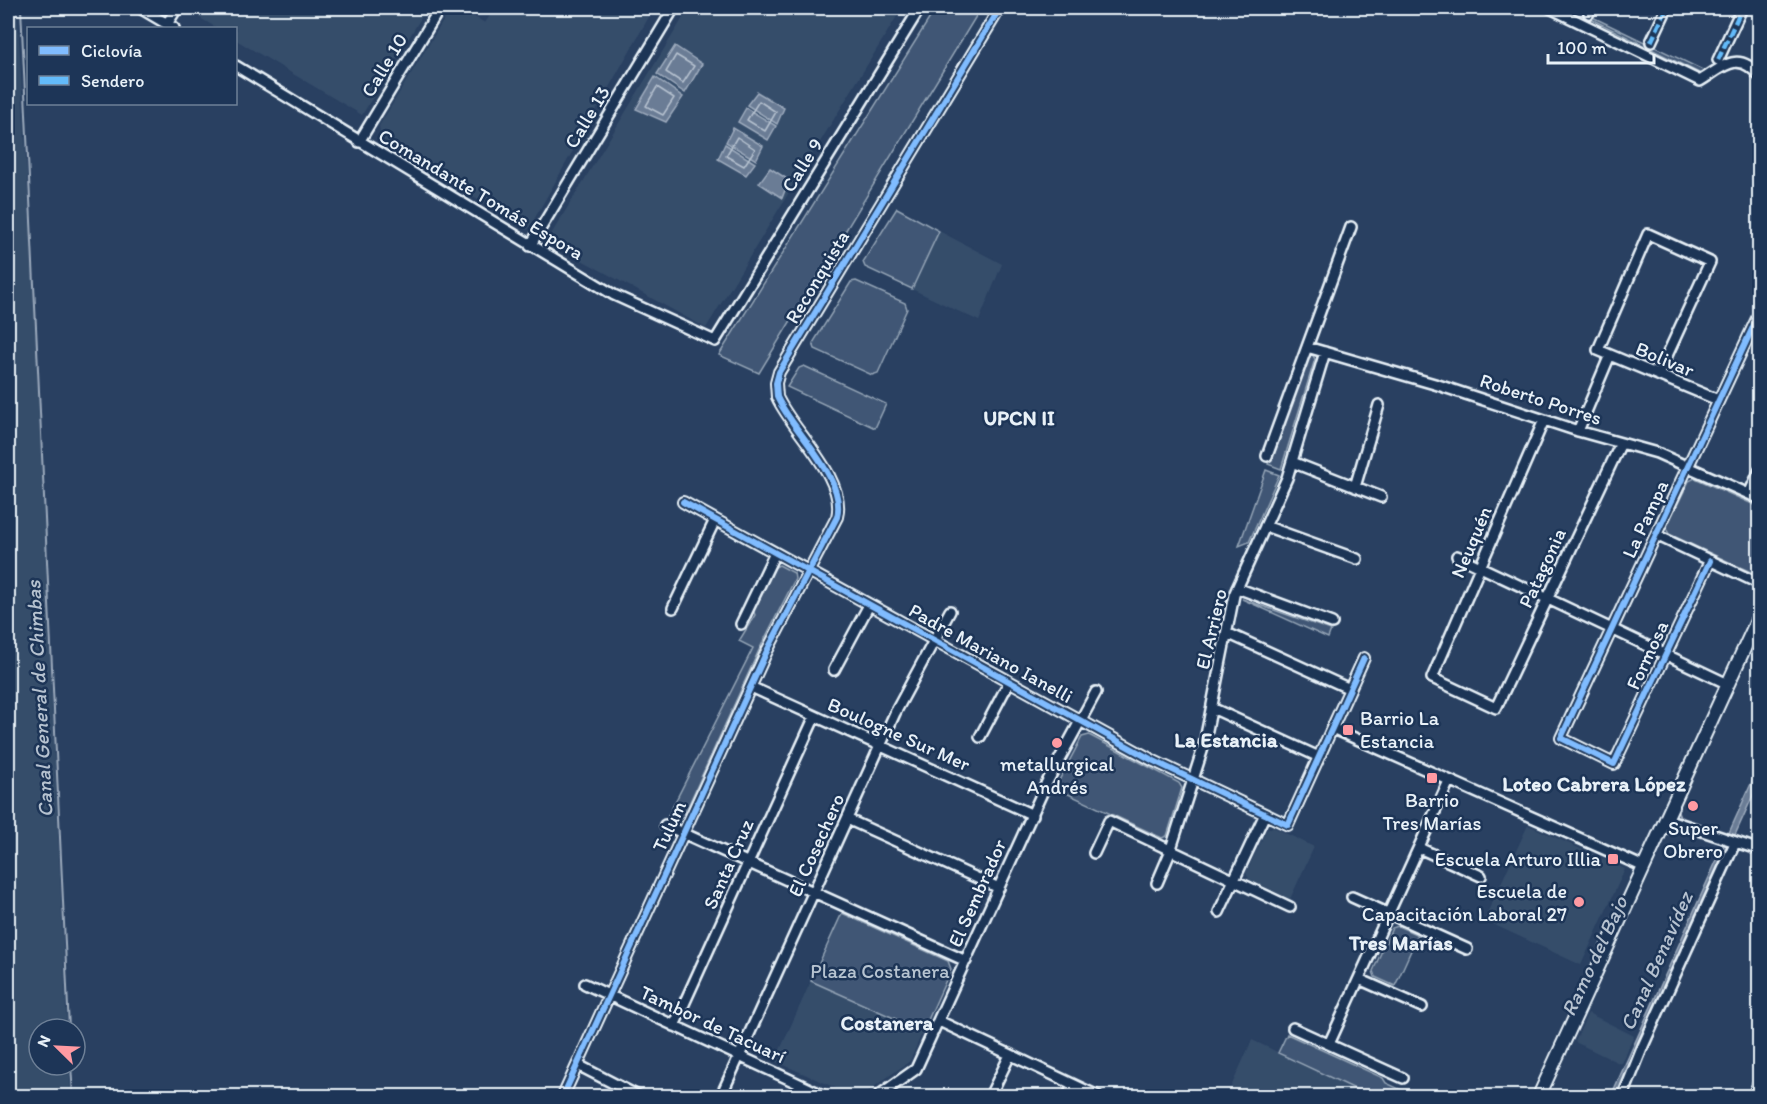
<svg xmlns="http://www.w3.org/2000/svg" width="1767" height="1104" font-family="Itim,sans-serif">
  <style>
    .built { fill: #364d6b }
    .green { fill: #415774; stroke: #94a4b6; stroke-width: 1.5 }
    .water { fill: #6b7c95; stroke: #9dabbd; stroke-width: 1.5 }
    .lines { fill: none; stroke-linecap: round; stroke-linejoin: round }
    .shore { stroke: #b6c2d0; stroke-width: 1.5 }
    .stream { stroke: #9dabbd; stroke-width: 2 }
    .minor-casing { stroke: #e8f1f8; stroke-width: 14 }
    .major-casing { stroke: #e8f1f8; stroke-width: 16 }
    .minor { stroke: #1d3557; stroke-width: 9 }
    .major { stroke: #1d3557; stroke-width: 12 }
    .quiet { stroke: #63bbfa; stroke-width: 4.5; stroke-dasharray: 9 4.5; stroke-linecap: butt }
    .cycleway-casing { stroke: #1d3557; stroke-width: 10 }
    .cycleway { stroke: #80bcff; stroke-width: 6 }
    .poi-dot { fill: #ff9aa2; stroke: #1d3557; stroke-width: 2 }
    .labels { text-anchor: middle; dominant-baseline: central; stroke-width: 5; stroke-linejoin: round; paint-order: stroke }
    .street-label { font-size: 20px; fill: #e8f1f8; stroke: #1d3557 }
    .poi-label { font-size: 20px; fill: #e8f1f8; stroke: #1d3557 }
    .park-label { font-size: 20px; fill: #b6c3d0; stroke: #1d3557 }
    .neighbourhood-label { font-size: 21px; font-weight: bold; fill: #e8f1f8; stroke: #1d3557 }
    .water-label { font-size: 21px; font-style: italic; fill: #b6c2d0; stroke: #1d3557 }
  </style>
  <rect width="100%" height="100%" fill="#294061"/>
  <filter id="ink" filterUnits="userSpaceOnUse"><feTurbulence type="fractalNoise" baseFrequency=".0167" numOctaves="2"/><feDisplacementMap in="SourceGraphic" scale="12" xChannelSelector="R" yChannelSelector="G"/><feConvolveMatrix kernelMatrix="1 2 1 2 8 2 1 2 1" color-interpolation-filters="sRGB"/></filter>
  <g filter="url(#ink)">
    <path class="built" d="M8 8H17L32 258 67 1029H39V1065H69L71 1096H8Z
      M193 8H427L362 115 236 40V28H217L190 12Z
      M451 8H459L485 23 495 8H654L528 230 381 139 379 126Z
      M689 8H902L706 328 547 241Z
      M939 231 1002 264 979 321 912 289Z
      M1528 825 1625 869 1581 965 1484 920Z
      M1273 827 1314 847 1290 899 1249 879 1246 873 1267 829Z
      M811 981 923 1031 910 1061 861 1096H854L775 1061Z
      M1588 1013 1634 1036 1621 1064 1575 1042Z
      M1252 1040 1370 1096H1227Z"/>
    <path class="green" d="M936 8H981L759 373 719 355Z
      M1584 13 1705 71 1703 75 1583 15Z
      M897 208 939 231 912 289 865 267 863 262Z
      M856 281 905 303 907 309 878 373 872 375 815 349 813 343 851 282Z
      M1312 354 1315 359 1281 469 1268 464 1307 358Z
      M804 366 886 404 875 428 787 387 799 368Z
      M1266 470 1279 475 1249 542 1239 546Z
      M1695 478 1759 507V573L1755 574 1669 534 1666 528 1689 481Z
      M779 565 794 573 795 579 759 650 683 817 676 820 668 816 753 648 739 641 755 615 753 610 775 567Z
      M1242 599 1331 630 1328 638Z
      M1089 735 1179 783 1182 788 1167 836 1162 838 1055 788 1082 737Z
      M842 913 948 961 951 969 923 1031 811 981Z
      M1398 926 1418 935 1395 986 1375 977 1373 971 1392 928Z
      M1287 1034 1383 1078 1386 1083 1406 1092 1404 1096H1370L1278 1053Z"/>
    <path class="water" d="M675 46 702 64 685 93 657 74Z
      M655 77 683 97 666 122 636 109Z
      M757 92 784 108 777 124 747 105Z
      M746 108 776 126 768 140 738 122Z
      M733 128 763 146 756 160 726 142Z
      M725 144 755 163 746 175 718 159Z
      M770 168 789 180 782 198 759 183Z
      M1759 766V782L1734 837 1728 835Z
      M1724 844 1730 846 1618 1096H1611Z"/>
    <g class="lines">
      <path class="shore" d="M676 55 694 66 683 83 666 72Z
        M657 87 674 98 663 115 646 106Z
        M759 101 776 112 765 131 747 120Z
        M737 137 755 149 744 166 726 156Z"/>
      <path class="stream" d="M21 8 69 1029
        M1680 817 1677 810 1760 630
        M1664 837 1673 832
        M71 1065 73 1096
        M1546 1096 1634 903"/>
      <defs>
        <path id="minor" d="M140 8 174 28
          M1550 8 1700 81C1723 67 1738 49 1760 77
          M1589 13 1591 8
          M167 24 177 8
          M1651 42 1667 8
          M1718 60 1742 8
          M236 66 614 295 715 341 920 8
          M359 142 440 8
          M530 246 674 8
          M1307 347 1438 385 1578 431 1657 453 1760 499
          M1658 375 1710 262 1648 234 1598 350 1718 400
          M1544 420 1432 678 1496 708 1621 443
          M1578 431 1610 355
          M1267 456 1351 227
          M1292 462 1381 497
          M1355 487 1379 405
          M1749 494 1760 470
          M683 502 1154 761 1288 825 1364 658
          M1265 526 1357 559
          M1656 535 1760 584
          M1457 556 1728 684
          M1710 561 1614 764 1561 738 1760 312
          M1237 588 1332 623
          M673 608 715 520
          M741 624 775 553
          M1227 633 1350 689
          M834 670 869 605
          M751 687 1033 815
          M1212 708 1319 757
          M1332 728 1644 867
          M980 737 1009 682
          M847 819 999 888
          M1666 819 1760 850
          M665 825 966 961
          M1419 848 1481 876
          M1094 853 1109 821 1290 907
          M1157 883 1169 855 1204 745 1234 595 1287 478 1325 352
          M1352 897 1467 949
          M1219 912 1265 814
          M1359 979 1422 1007
          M585 984 825 1096
          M939 1021 1098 1096
          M674 1026 815 716
          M1293 1028 1403 1078
          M1329 1044 1449 781
          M578 1065 638 1096
          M563 1096 766 653 837 517C847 478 792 431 777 397L776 383 779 372 1000 8
          M721 1096 895 713 950 611
          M878 1096 916 1069 1046 784 1096 692
          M990 1096 1010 1055
          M1068 1096 1073 1085
          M1623 1096 1643 1046 1735 843
          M1753 1096 1760 1081"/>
        <path id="major" d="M1539 1096 1760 614"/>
      </defs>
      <use href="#minor" class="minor-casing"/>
      <use href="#major" class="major-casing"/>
      <use href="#minor" class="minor"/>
      <use href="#major" class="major"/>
      <path class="quiet" d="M1589 13 1591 8
        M1651 42 1667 8
        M1718 60 1742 8
        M1753 1096 1760 1081"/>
      <defs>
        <path id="cycleway" d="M683 502 1154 761 1288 825 1364 658
          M1710 561 1614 764 1561 738 1760 312
          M563 1096 766 653 837 517C847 478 792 431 777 397L776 383 779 372 1000 8"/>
      </defs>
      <use href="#cycleway" class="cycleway-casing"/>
      <use href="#cycleway" class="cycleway"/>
    </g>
  </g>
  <g class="poi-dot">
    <rect x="1342" y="724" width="12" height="12" rx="3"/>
    <circle cx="1057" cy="743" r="6"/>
    <rect x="1426" y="772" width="12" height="12" rx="3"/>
    <circle cx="1693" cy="806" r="6"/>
    <rect x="1607" y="853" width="12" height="12" rx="3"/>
    <circle cx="1579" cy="902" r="6"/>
  </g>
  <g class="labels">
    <g class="street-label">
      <text transform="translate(384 65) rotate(-59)">Calle 10</text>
      <text transform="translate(587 117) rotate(-59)">Calle 13</text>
      <text transform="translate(802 165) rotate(-58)">Calle 9</text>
      <text transform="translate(481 194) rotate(31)">Comandante Tomás Espora</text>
      <text transform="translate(817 277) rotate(-59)">Reconquista</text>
      <text transform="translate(1665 359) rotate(23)">Bolivar</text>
      <text transform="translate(1541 399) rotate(18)">Roberto Porres</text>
      <text transform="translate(1645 519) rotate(-65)">La Pampa</text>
      <text transform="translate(1471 542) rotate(-67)">Neuquén</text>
      <text transform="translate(1542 568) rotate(-65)">Patagonia</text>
      <text transform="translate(1211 629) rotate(-77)">El Arriero</text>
      <text transform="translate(991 653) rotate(29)">Padre Mariano Ianelli</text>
      <text transform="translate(1647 655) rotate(-65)">Formosa</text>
      <text transform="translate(899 734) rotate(24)">Boulogne Sur Mer</text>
      <text transform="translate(669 826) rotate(-65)">Tulum</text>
      <text transform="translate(816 845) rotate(-66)">El Cosechero</text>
      <text transform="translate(728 864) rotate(-66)">Santa Cruz</text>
      <text transform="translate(977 893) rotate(-66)">El Sembrador</text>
      <text transform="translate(713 1024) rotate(25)">Tambor de Tacuarí</text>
    </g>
    <g class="poi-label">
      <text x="1360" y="718" text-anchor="start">Barrio La<tspan x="1360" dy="23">Estancia</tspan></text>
      <text x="1057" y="764">metallurgical<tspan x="1057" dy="23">Andrés</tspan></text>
      <text x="1432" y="800">Barrio<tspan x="1432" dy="23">Tres Marías</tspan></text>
      <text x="1693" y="828">Super<tspan x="1693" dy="23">Obrero</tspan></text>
      <text x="1601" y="859" text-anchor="end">Escuela Arturo Illia</text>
      <text x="1567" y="891" text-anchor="end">Escuela de<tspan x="1567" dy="23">Capacitación Laboral 27</tspan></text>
    </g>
    <g class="park-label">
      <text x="880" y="971">Plaza Costanera</text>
    </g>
    <g class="neighbourhood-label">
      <text x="1019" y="417">UPCN II</text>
      <text x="1226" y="739">La Estancia</text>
      <text x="1594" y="783">Loteo Cabrera López</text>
      <text x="1401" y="942">Tres Marías</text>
      <text x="887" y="1022">Costanera</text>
    </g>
    <g class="water-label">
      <text transform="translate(39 699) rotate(-93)">Canal General de Chimbas</text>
      <text transform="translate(1594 956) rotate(-65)">Ramo del Bajo</text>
      <text transform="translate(1656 961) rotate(-66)">Canal Benavídez</text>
    </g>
  </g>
  <rect width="1767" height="1104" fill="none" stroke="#1d3557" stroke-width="30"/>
  <rect x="15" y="15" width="1737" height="1074" fill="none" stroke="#e8f1f8" stroke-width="2" filter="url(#ink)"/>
  <rect x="27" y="27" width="210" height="78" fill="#1d3557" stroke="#6e8097" stroke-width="1.5"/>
  <rect x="39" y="46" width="30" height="9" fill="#80bcff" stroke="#6e8097" stroke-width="1.5"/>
  <text x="81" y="57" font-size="18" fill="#e8f1f8">Ciclovía</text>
  <rect x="39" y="76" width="30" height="9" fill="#63bbfa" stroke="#6e8097" stroke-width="1.5"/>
  <text x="81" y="87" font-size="18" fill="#e8f1f8">Sendero</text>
  <g transform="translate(57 1047) rotate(294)"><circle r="28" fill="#1d3557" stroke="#6e8097" stroke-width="1.5"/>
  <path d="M0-4.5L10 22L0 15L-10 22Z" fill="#ff9aa2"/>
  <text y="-9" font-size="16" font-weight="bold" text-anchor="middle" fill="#e8f1f8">N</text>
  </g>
  <path d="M1548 54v9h106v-9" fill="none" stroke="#e8f1f8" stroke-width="3"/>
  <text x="1557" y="54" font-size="18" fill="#e8f1f8" stroke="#1d3557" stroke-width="4.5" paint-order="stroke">100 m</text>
</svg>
